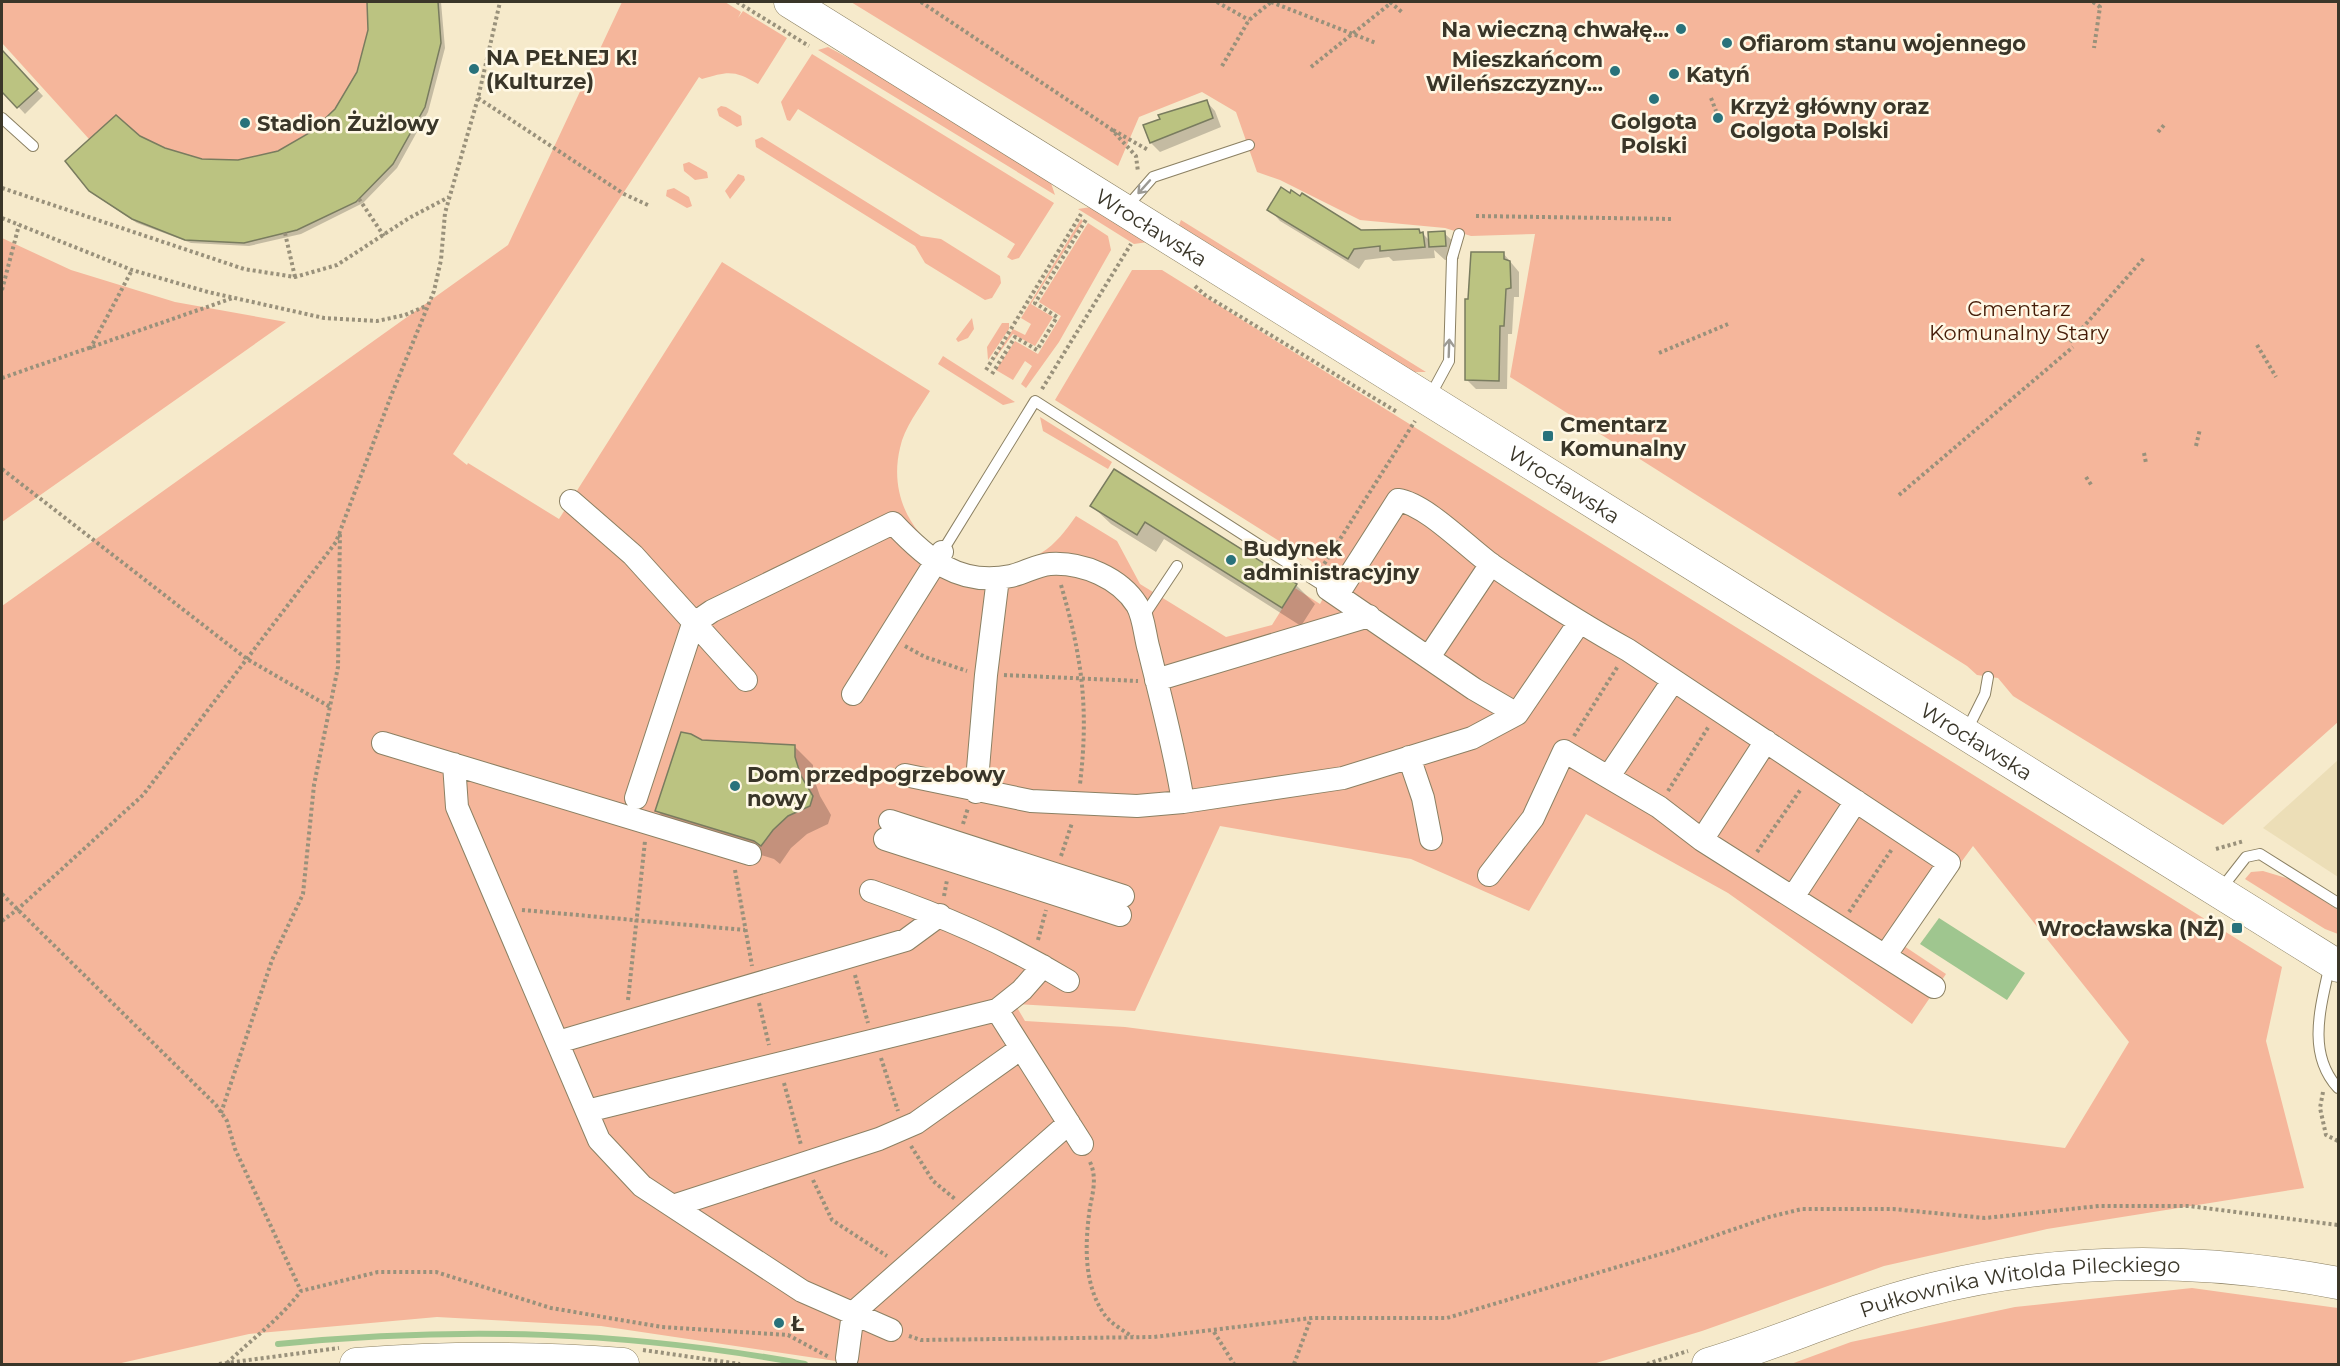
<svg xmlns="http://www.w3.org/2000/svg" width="2340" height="1366" font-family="Montserrat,sans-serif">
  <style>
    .built { fill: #ecdeb7 }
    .green { fill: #f5b69b; fill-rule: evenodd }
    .water { fill: #9fc68f }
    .shadow { fill: #0003 }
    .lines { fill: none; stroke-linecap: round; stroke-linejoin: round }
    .stream { stroke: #9fc68f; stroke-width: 6 }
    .building { fill: #bbc381; stroke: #797c5f; stroke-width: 1.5 }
    .lane-casing { stroke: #8b8063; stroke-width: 12 }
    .street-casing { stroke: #8b8063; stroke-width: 24 }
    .secondary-casing { stroke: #8b8063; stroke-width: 33 }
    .path { stroke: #99917b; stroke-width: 4; stroke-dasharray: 3 3; stroke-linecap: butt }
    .lane { stroke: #fff; stroke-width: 10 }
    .street { stroke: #fff; stroke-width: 22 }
    .secondary { stroke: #fff; stroke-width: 32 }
    .oneway { stroke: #9c9a94 }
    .poi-dot { fill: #29727b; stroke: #fff8e5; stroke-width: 2 }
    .labels { text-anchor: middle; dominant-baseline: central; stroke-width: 5; stroke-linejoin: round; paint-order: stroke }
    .poi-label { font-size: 21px; font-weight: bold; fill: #3a3629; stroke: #fff8e5; text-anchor: start }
    .street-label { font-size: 21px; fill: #3a3629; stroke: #fff8e5 }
    .park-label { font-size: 21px; fill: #451c07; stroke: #fff8e5 }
  </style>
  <rect width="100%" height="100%" fill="#f6eacb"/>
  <path class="built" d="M2338 760V877L2263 828Z"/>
  <path class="green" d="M2 2H438L441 43 425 107 393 164 356 202 297 230 245 243 185 240 132 219 89 191 65 161 89 139 2 43Z
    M622 2H725L741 12 738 18 743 11 787 38 758 84C735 70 728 71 702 79L699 77 453 454 467 465 468 463 559 519 722 262 930 391C919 409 904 428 900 448 880 531 968 597 1041 553 1056 544 1066 530 1076 516L1117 541 1140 584 1226 637 1272 625 1295 588 1320 604 1335 576 1055 400 1132 270H1162L2282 967 2266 1041 2304 1188 2047 1229 1884 1266 1702 1331 1593 1364H856L601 1326 437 1317 249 1334 117 1364H2V606L508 245ZM1586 814 1728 893 1912 1024 1946 974 1901 944 1973 846 2129 1042 2065 1148 1125 1027 1025 1021 1015 1004 1135 1011 1220 826 1411 859 1529 911Z
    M851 2H2338V722L2223 825 2013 696 1998 678 1977 675 1967 666 1510 377 1535 234 1471 236 1445 228 1360 220 1280 180 1257 172 1236 112 1202 92 1139 117 1118 166Z
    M828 47 865 67 1051 183 1055 195 818 50Z
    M812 54 1054 203 1019 258 1012 260 1007 257 1015 244 798 109 790 121 787 120 781 102Z
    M721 106 726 107 741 116 742 125 737 127 719 116 717 109Z
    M762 137 921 236 941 239 1000 276 1001 283 992 298 985 300 925 263 915 246 756 147 755 140Z
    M689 162 707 172 708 178 695 180 684 171 683 164Z
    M738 174 744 176 745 180 730 199 725 191Z
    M674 188 689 197 692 206 687 208 666 196 667 190Z
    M1091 207 1148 242 1134 244 1078 209Z
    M1081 219 1083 221 1031 304 1053 317 1035 346 1013 334 991 364 1013 329 1025 335 1031 324 1021 318Z
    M1181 220 1426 372H1414L1179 225Z
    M1088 223 1108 236 1111 250 1059 342 1026 388 1021 384 1032 366 1025 361 1013 380 996 370 1015 341 1038 354 1061 316 1039 302Z
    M2 238 71 270 175 302 286 322 2 522Z
    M972 318 974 329 968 338 958 342 956 339Z
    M1002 323H1009V329L988 360 987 347Z
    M943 356 1015 402 1003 405 938 364Z
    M1040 417 1112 462 1108 469 1043 431Z
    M2263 871 2290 879 2338 910V934L2325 929 2245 879 2251 872Z
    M2192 1288 2338 1308V1364H1791L1851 1342 2015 1307Z"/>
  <path class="water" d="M1939 918 2025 973 2007 1000 1920 944Z"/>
  <path class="shadow" d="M368 2H441L445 48 428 112 397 168 363 203 301 234 249 246 191 243 137 223 95 195 139 138 164 150 202 160 238 162 279 153 312 133 336 110 358 73 369 30Z
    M2 52 43 96 25 114 2 89Z
    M1206 101 1215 111 1221 127 1160 152 1151 143Z
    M1269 209 1361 232 1419 230 1431 242 1444 233 1458 246 1459 259 1445 260 1434 250 1435 258 1393 261 1389 257 1365 260 1359 269 1280 221Z
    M1503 253 1519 272V297H1514L1512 334H1508L1507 389H1476L1467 380 1470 301Z
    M1114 471 1296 585 1315 604 1301 626 1164 539 1156 552 1111 524 1092 506Z
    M701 741 795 747 813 765V776L820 796 831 815 828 824 807 834 791 848 780 864 774 859 676 829 657 811Z"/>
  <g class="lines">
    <path class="stream" d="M278 1344C461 1326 624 1331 805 1364"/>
  </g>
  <path class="building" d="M367 2H438L441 43 425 107 393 164 356 202 297 230 244 243 185 240 132 219 89 191 65 161 116 115 140 136 165 148 202 159 238 160 278 151 311 132 335 109 357 72 368 30Z
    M2 50 38 89 17 108 2 92Z
    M1207 100 1213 118 1150 143 1143 125 1160 119 1158 115Z
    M1281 187 1290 193 1291 190 1300 196 1302 193 1361 230 1419 229 1420 233 1423 232 1425 247 1380 251V246L1354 249 1348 259 1267 210Z
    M1445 231 1446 246 1429 247 1428 232Z
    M1471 252H1504V259L1510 261 1511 288 1506 289 1504 326H1500L1499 381 1465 380V299H1468Z
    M1114 469 1297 584 1282 608 1145 522 1137 535 1090 506Z
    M681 732 691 734 702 740 795 745V757L801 776 813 796 810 806 788 816 773 830 761 846 754 841 655 811Z"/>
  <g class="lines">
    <defs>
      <path id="lane" d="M2 118 33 146
        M1125 209 1153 177 1249 145
        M1429 398 1449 361 1452 258 1459 234
        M942 552 1035 401 1328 589
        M1143 617 1177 566
        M1966 732 1985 694 1988 677
        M2221 889 2246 857 2260 854 2338 903
        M2330 964C2321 1006 2306 1053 2338 1088"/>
      <path id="street" d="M571 501 633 555 746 680
        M1328 589 1474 689 1517 714
        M1338 594 1398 500C1426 504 1468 548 1492 565 1536 595 1581 624 1628 650L1949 863 1885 956
        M1429 657 1491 564
        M1156 680 1369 616
        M853 694 942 552
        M383 743 750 854
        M1409 757 1423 798 1431 839
        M454 764 457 807 599 1140 642 1186 802 1291 891 1330
        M1609 776 1673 681
        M976 792 986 675 998 578
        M636 798 693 624 712 611 893 523C927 559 959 587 1011 576 1024 573 1037 565 1050 564 1083 562 1120 578 1137 605 1144 617 1145 637 1149 650 1161 700 1175 750 1183 802L1137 806 1031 801 905 775
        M1183 802 1343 778 1472 738 1517 714 1579 623
        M890 821 1123 896
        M885 839 1120 915
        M1702 840 1766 741
        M1489 875 1533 818 1564 751 1659 807 1702 840 1934 987
        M871 891C943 916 1002 941 1068 981
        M1793 897 1856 801
        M1043 966 1022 990 997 1010 1082 1144
        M558 1042 906 940 940 915
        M587 1111 997 1010
        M673 1206 879 1139 916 1123 1020 1049
        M847 1358 853 1313 1069 1123"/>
      <g id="secondary">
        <path id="s1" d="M790 2 2338 966"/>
        <path d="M356 1364C446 1357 533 1357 623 1364"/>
        <path id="s2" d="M1708 1364C1781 1342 1850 1310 1924 1291 2061 1256 2200 1257 2338 1283"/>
      </g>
    </defs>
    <use href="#lane" class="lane-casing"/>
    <use href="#street" class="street-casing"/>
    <use href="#secondary" class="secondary-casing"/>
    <path class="path" d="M737 2 809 46
      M921 2 1111 129 1136 156 1138 172
      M1217 2 1249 20
      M1271 2 1376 43
      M1390 2 1403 13
      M2093 2 2100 7 2094 48
      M1222 66 1249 20 1270 3
      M1311 67 1391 3
      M478 98 624 194 648 205
      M1711 98 1716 111
      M1113 130 1148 150
      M2158 132 2165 124
      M2 188 244 269 295 277 337 265 409 218 449 197
      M359 199 384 236
      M1476 216 1673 219
      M2 218 132 270 208 292 324 318 377 321 405 315 426 306
      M285 233 295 277
      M1195 286 1205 295 1397 412
      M2 290 19 225
      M2070 342 2144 258
      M2257 345 2276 377
      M90 349 132 270
      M1659 353 1728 324
      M986 370 1081 214
      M992 374 1015 337 1037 350 1057 317 1035 303 1087 218
      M2 378 233 298
      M1042 389 1131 244
      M2196 446 2200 429
      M2144 453 2146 463
      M2 469 247 659 330 707
      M2086 477 2092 486
      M1899 495 2073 347
      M1321 569 1415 421
      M1061 585C1082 657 1089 708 1080 784
      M905 646 925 657 967 671
      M1004 675 1138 681
      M1574 736 1618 666
      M1668 791 1709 726
      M963 824 968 808
      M2216 849 2244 841
      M1757 852 1801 789
      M1061 856 1072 823
      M735 870 752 966
      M2 894 216 1105 227 1121 235 1149 301 1291
      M944 896 947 880
      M522 910 745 930
      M1849 912 1892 849
      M2 921 18 909 143 795 336 542 391 396 434 291 441 260 445 213 478 98 500 2
      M1038 940 1046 910
      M855 975 868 1023
      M628 1000 645 841
      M759 1003 769 1045
      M881 1058 898 1111
      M784 1083 801 1145
      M2323 1092 2320 1108 2326 1135 2338 1141
      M221 1113 272 960 303 894 314 785 338 667 340 532
      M911 1146 933 1181 955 1199
      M1090 1162C1097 1177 1093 1192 1090 1207 1085 1243 1083 1283 1104 1314 1110 1323 1124 1331 1133 1337
      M813 1180 832 1220 887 1256
      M1214 1332 1234 1364
      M909 1336 921 1340 1154 1337 1311 1318H1447L1674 1250 1769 1217 1802 1209H1893L1985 1218 2099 1206H2189L2338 1225
      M643 1350 740 1364
      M227 1363C253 1338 279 1320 301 1291L378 1272H436L551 1308 662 1327 788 1335 829 1357
      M219 1364 339 1348
      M1294 1364 1311 1318
      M1647 1364 1688 1351"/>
    <use href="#lane" class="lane"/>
    <use href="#street" class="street"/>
    <use href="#secondary" class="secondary"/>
  </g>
  <defs><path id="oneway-shaft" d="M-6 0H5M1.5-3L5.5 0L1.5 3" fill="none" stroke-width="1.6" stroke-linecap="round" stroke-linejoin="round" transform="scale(1.5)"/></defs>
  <g class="oneway">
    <use href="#oneway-shaft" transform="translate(1144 187) rotate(132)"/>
    <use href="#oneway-shaft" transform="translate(1449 348) rotate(-88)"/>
  </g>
  <g class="poi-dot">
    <circle cx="1681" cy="29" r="6"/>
    <circle cx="1727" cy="43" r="6"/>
    <circle cx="474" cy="69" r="6"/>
    <circle cx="1615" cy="71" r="6"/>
    <circle cx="1674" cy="74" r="6"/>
    <circle cx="1654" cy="99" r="6"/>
    <circle cx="1718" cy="118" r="6"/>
    <circle cx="245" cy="123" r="6"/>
    <rect x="1542" y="430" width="12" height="12" rx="3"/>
    <circle cx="1231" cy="560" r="6"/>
    <circle cx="735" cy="786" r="6"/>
    <rect x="2231" y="922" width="12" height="12" rx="3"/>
    <circle cx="779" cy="1323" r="6"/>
  </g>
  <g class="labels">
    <g class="poi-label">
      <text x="1669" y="29" text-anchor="end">Na wieczną chwałę...</text>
      <text x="1739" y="43">Ofiarom stanu wojennego</text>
      <text x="486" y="57">NA PEŁNEJ K!<tspan x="486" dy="24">(Kulturze)</tspan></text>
      <text x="1603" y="59" text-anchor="end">Mieszkańcom<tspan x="1603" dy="24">Wileńszczyzny...</tspan></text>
      <text x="1686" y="74">Katyń</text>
      <text x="1730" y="106">Krzyż główny oraz<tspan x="1730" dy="24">Golgota Polski</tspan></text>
      <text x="1654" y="121" text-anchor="middle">Golgota<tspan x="1654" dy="24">Polski</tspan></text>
      <text x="257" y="123">Stadion Żużlowy</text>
      <text x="1560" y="424">Cmentarz<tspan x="1560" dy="24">Komunalny</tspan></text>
      <text x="1243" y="548">Budynek<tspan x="1243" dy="24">administracyjny</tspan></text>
      <text x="747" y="774">Dom przedpogrzebowy<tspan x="747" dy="24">nowy</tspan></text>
      <text x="2225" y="928" text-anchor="end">Wrocławska (NŻ)</text>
      <text x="791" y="1323">Ł</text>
    </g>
    <g class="street-label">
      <text stroke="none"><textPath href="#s1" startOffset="426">Wrocławska</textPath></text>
      <text stroke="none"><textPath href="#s1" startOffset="912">Wrocławska</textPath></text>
      <text stroke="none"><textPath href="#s1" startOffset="1398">Wrocławska</textPath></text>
      <text stroke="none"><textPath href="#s2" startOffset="324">Pułkownika Witolda Pileckiego</textPath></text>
    </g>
    <g class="park-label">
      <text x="2019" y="308">Cmentarz<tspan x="2019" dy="24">Komunalny Stary</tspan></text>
    </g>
  </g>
  <rect width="2340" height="1366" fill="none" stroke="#3a3629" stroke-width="6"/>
</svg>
